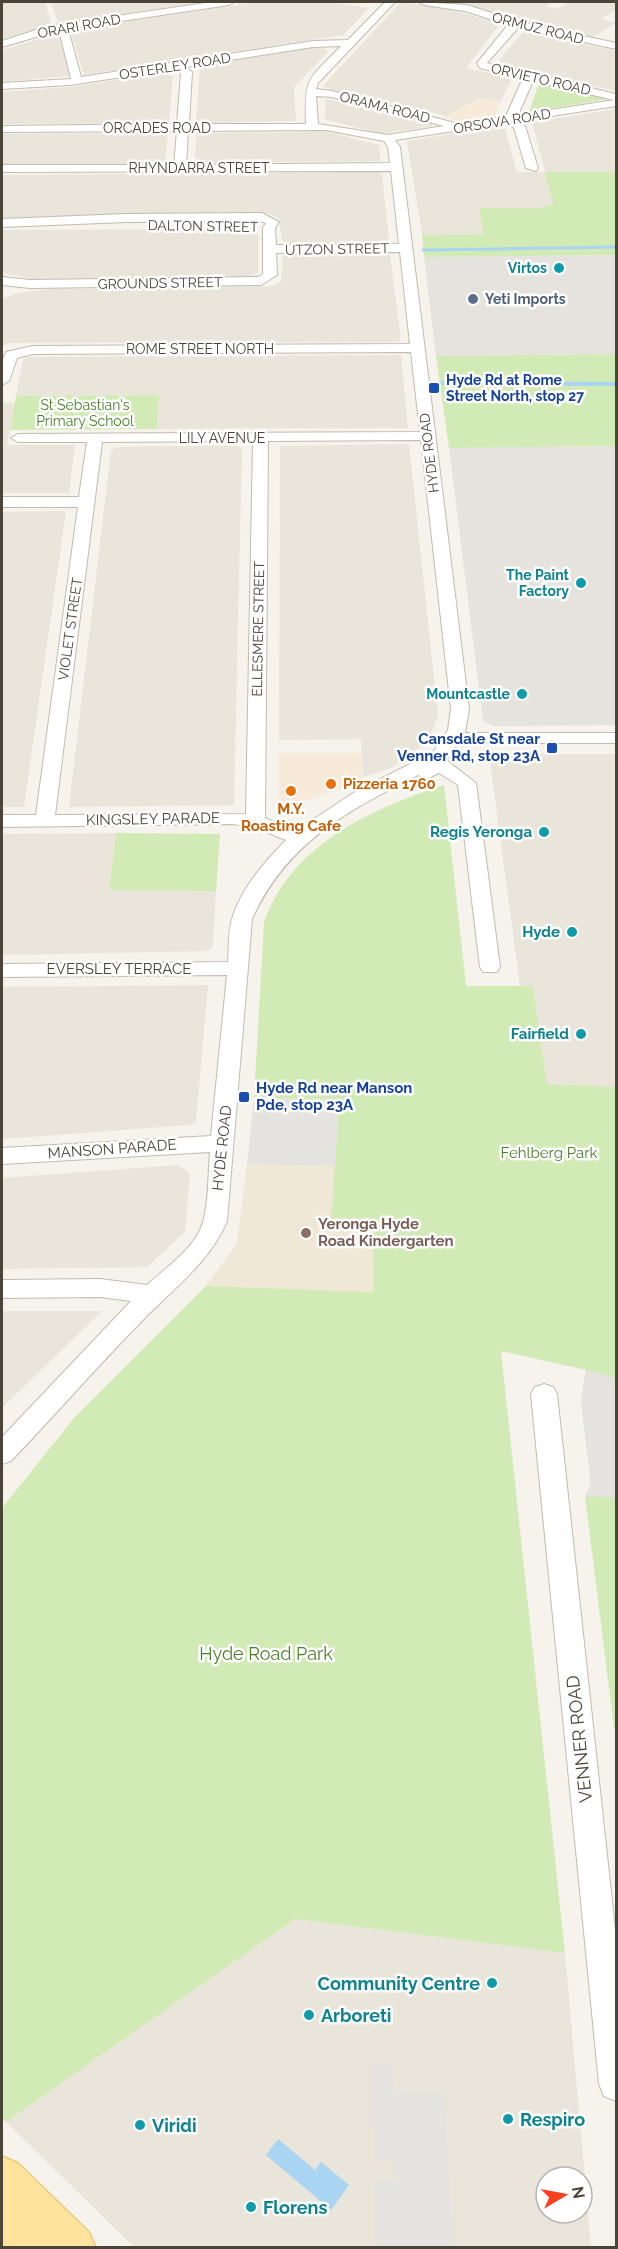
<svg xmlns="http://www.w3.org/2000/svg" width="618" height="2249" font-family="Raleway,sans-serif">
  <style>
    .residential { fill: #eae5da; fill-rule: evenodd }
    .commercial { fill: #f7ead8 }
    .industrial { fill: #e6e2dd }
    .education { fill: #efe8d6 }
    .green { fill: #d2eab5 }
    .parking { fill: #e5e3e0 }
    .water { fill: #a9d4f2 }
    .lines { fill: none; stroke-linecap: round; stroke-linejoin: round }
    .stream-far1 { stroke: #a9d4f2; stroke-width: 3 }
    .stream { stroke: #a9d4f2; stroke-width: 4 }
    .minor-casing { stroke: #c2bbae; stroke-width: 2 }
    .major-casing { stroke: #e6c16a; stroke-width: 2 }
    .minor { fill: #fff; fill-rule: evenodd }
    .major { fill: #ffe39c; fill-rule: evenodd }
    .culture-dot { fill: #0f9aa8; stroke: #fff; stroke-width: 2 }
    .service-dot { fill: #5c6f8a; stroke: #fff; stroke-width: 2 }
    .transit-dot { fill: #1a4fb4; stroke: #fff; stroke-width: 2 }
    .food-dot { fill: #e8710a; stroke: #fff; stroke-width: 2 }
    .education-dot { fill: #8d6e63; stroke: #fff; stroke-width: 2 }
    .labels { text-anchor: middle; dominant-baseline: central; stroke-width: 5; stroke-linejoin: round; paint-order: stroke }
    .far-street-label { font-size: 14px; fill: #4b4439; stroke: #fff }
    .far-culture-label { font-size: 14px; font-weight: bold; fill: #0d838f; stroke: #fff; text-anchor: end }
    .far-service-label { font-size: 14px; font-weight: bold; fill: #4e5e75; stroke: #fff; text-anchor: start }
    .far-transit-label { font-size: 14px; font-weight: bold; fill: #164399; stroke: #fff; text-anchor: start }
    .far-park-label { font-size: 14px; fill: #4a7f2a; stroke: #fff }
    .transit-label { font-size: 15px; font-weight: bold; fill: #164399; stroke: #fff; text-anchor: end }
    .food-label { font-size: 15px; font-weight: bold; fill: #c56008; stroke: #fff; text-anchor: start }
    .street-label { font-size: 15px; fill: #4b4439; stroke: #fff }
    .culture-label { font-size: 15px; font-weight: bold; fill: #0d838f; stroke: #fff; text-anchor: end }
    .park-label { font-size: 15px; fill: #4a7f2a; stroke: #fff }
    .education-label { font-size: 15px; font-weight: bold; fill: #785e54; stroke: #fff; text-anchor: start }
    .near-park-label { font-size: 18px; fill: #4a7f2a; stroke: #fff }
    .near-street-label { font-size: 18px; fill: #4b4439; stroke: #fff }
    .near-culture-label { font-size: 18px; font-weight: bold; fill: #0d838f; stroke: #fff; text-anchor: start }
  </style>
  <rect width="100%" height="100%" fill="#f6f3ec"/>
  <path class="residential" d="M2 2H45L51 24 2 39Z
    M51 2H204L58 23Z
    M258 2H329L369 8 343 35 84 75 70 30Z
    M444 2H552L546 6 557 9 570 2H603L616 4V9L601 19 616 23 593 37 521 24Z
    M406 3 447 8 500 24 466 68 512 78 501 101 480 98 446 116 322 87 399 4Z
    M524 32 616 51V91L499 66 498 63 506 51Z
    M55 34 60 36 69 76 2 82V50Z
    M318 47 329 51 294 87 296 121 202 123 196 121 200 66Z
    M162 73 173 76 169 123 2 124V92L70 87Z
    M326 99 432 124V126L382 134 324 119Z
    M616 109V172H546L553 204 540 208 480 209 484 234 422 235 407 141 496 127 505 129 517 172H545L532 122Z
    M328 132 379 145 381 161 195 163 196 133Z
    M168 133 165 164H2V134Z
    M378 172 382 174 389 240 382 243H288L282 240 279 218 269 214 2 218V175Z
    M247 229 258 234V272L252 276 34 279 2 273V230Z
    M384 252 390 255 401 339 397 342 7 343 2 346V299L17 293 50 289 272 286 281 282 283 256 289 253Z
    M401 355 408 428 157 429 159 395 16 396 23 359 29 357Z
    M2 403H15L7 445H75L69 493H2Z
    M409 444 438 715 429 741 391 768 363 777 361 739 279 740 280 446Z
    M237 445 242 448 234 805 69 807 111 450 119 447Z
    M66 511 24 807H2V512Z
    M489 754H616V1087L547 1084 533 986H520Z
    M116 833 109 890 216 891 213 946 209 951 2 955V834Z
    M208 985 196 1122 189 1125 2 1139V987Z
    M178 1165 190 1173 185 1232 147 1267 2 1269V1178Z
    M2 1311H102L2 1408Z
    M295 1919 565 1953 591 2247H134L6 2122ZM546 2177H582V2213H546Z"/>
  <path class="commercial" d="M480 98 501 101 493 117 464 122 443 117Z
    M279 753H361L363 782 296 803H279Z"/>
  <path class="industrial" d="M616 255V354L436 356 424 257Z
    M616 446V725L493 726 483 721 449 448Z"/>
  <path class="education" d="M247 1164 335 1166 331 1222H374V1292L206 1286 237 1243Z"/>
  <path class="green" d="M541 85H546L607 99 529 112 538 86Z
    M545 172H616V255L424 257 422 235 484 234 479 208H540L553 204Z
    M616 354V446L449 448 436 356Z
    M159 395 157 429 10 430 16 396Z
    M444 785 466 986H533L547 1084 616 1087V1728H614L585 1496 591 1484 581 1401 586 1370 501 1351 565 1953 295 1919 6 2122 2 2119V1508L74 1418 206 1286 374 1292 373 1223 331 1222 339 1100 254 1098 264 923C290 845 371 809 444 785Z
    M116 833 220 834 216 891 109 890Z"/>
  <path class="parking" d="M254 1098 339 1100 335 1166 247 1164Z
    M586 1370 616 1378V1498L585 1496 591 1484 581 1401Z
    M371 2064H392L394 2093H444L453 2247H375L373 2182 397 2181 396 2160H374Z"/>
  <path class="water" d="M278 2139 315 2170 321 2162 349 2185 331 2210 266 2155Z"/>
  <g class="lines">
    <path class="stream-far1" d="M423 250 616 247"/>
    <path class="stream" d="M440 383 616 384"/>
    <defs>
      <path id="minor" d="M212 2H234L229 5 68 29 81 77 313 41 348 40 385 2H395L318 83 316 89 332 91 459 124 506 116 523 78 480 68 477 63 508 25 465 11 424 5 419 2 467 5 520 22 616 43V49L518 28 487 63 616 94V106L519 121 525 126 538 168 536 171 526 168 514 128 507 123 395 140 400 147 469 709 465 733H616V743H458L446 760 476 783 500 967 497 972H483L480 967 458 785 439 773 426 779 418 775C346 812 287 842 252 919L227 1221C209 1264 170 1291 139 1324 95 1369 54 1416 11 1461L2 1464V1437L131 1301 100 1297 2 1298V1280L100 1279 147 1285C166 1267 195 1249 203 1222 209 1201 208 1174 210 1152L2 1164V1148L211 1136 227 975 2 977V964L228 962C229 948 228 932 232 919 240 890 265 861 286 840L251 826 231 824 2 827V815H36L78 507H2V497H79L87 442H18L11 438 18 434 420 432 411 352 33 354 17 358 9 381 2 385V362L6 352 33 346 410 344 400 252 276 253 277 275 261 285 30 288 2 285V277L30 280 258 277 263 274V228L266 223 260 221 126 222 2 227V219L126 214 262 213 279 222 275 228 276 245 399 244 391 171 2 172V165H174L177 131 2 132V126L177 124 181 73 174 69 70 85 2 89V83L71 79 60 34 56 31 2 47V41L48 26ZM341 46C309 80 304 75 306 124H189L192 72 186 67 313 47ZM533 81 614 100 518 115ZM316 96 332 97 444 126 388 135 318 124ZM326 130 384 141 388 147 390 163 186 165 188 131ZM421 440 451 709 448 730 429 758 418 760 353 793 296 831 265 818 268 441ZM253 441 246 814 55 815 102 442Z
        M544 1384 553 1387 557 1394 616 1938V2101L604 2096 599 2084 531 1394 535 1387Z"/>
      <path id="major" d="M2 2156 18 2163 89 2232 96 2248H2Z"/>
    </defs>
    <use href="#minor" class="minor-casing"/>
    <use href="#major" class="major-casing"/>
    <use href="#minor" class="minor"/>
    <use href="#major" class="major"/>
  </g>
  <g class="culture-dot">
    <circle cx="559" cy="268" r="6"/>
    <circle cx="581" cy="583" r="6"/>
    <circle cx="522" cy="694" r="6"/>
    <circle cx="544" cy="832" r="6"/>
    <circle cx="572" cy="932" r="6"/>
    <circle cx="581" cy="1034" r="6"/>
    <circle cx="492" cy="1983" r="6"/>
    <circle cx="309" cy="2015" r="6"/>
    <circle cx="508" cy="2119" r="6"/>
    <circle cx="140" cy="2125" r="6"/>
    <circle cx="251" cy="2207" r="6"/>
  </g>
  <circle class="service-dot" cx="473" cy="299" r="6"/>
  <g class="transit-dot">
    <rect x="428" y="382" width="12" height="12" rx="3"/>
    <rect x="546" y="742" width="12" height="12" rx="3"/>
    <rect x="238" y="1091" width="12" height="12" rx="3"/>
  </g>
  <g class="food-dot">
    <circle cx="331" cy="784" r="6"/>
    <circle cx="291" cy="791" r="6"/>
  </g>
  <circle class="education-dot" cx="306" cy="1233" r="6"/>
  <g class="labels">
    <g class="far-street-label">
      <text transform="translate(79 26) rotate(-10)">ORARI ROAD</text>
      <text transform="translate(538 28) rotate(14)">ORMUZ ROAD</text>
      <text transform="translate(175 66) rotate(-9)">OSTERLEY ROAD</text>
      <text transform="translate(541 79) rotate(13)">ORVIETO ROAD</text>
      <text transform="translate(385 107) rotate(14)">ORAMA ROAD</text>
      <text transform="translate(502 121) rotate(-9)">ORSOVA ROAD</text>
      <text x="157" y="128">ORCADES ROAD</text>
      <text x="199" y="168">RHYNDARRA STREET</text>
      <text transform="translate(203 226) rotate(1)">DALTON STREET</text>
      <text transform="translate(337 249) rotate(-1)">UTZON STREET</text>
      <text transform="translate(160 283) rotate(-1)">GROUNDS STREET</text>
      <text x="200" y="349">ROME STREET NORTH</text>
      <text x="222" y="438">LILY AVENUE</text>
      <text transform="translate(429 453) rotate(-97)">HYDE ROAD</text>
      <text transform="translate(70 629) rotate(-82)">VIOLET STREET</text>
      <text transform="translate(258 629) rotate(-89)">ELLESMERE STREET</text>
    </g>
    <g class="far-culture-label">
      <text x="547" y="268">Virtos</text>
      <text x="569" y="575">The Paint<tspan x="569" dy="16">Factory</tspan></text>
      <text x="510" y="694">Mountcastle</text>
    </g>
    <g class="far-service-label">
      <text x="485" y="299">Yeti Imports</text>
    </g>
    <g class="far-transit-label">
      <text x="446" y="380">Hyde Rd at Rome<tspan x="446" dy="16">Street North, stop 27</tspan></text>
    </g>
    <g class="far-park-label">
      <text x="85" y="405">St Sebastian's<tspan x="85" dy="16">Primary School</tspan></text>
    </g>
    <g class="transit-label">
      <text x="540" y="739">Cansdale St near<tspan x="540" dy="17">Venner Rd, stop 23A</tspan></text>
      <text x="256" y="1088" text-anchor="start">Hyde Rd near Manson<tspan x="256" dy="17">Pde, stop 23A</tspan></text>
    </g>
    <g class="food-label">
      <text x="343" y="784">Pizzeria 1760</text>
      <text x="291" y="809" text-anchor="middle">M.Y.<tspan x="291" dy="17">Roasting Cafe</tspan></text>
    </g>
    <g class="street-label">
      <text transform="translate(153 819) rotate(-1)">KINGSLEY PARADE</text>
      <text x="119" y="969">EVERSLEY TERRACE</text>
      <text transform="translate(222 1148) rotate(-84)">HYDE ROAD</text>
      <text transform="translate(112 1149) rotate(-4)">MANSON PARADE</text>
    </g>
    <g class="culture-label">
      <text x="532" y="832">Regis Yeronga</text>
      <text x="560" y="932">Hyde</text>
      <text x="569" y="1034">Fairfield</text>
    </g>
    <g class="park-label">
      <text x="549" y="1153">Fehlberg Park</text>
    </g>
    <g class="education-label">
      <text x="318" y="1224">Yeronga Hyde<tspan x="318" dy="17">Road Kindergarten</tspan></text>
    </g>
    <g class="near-park-label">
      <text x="266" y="1653">Hyde Road Park</text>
    </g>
    <g class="near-street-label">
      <text transform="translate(579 1739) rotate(-96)">VENNER ROAD</text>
    </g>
    <g class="near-culture-label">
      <text x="480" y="1983" text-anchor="end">Community Centre</text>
      <text x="321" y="2015">Arboreti</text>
      <text x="520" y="2119">Respiro</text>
      <text x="152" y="2125">Viridi</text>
      <text x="263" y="2207">Florens</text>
    </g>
  </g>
  <rect width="618" height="2249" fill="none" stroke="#4b4439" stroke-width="6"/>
  <g transform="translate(564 2195) rotate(80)"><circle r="28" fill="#ffffff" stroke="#b7b4b0" stroke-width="1.5"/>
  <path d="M0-4.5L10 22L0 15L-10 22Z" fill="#fc3f1d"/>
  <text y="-9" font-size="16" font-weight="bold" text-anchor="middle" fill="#4b4439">N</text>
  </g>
</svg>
